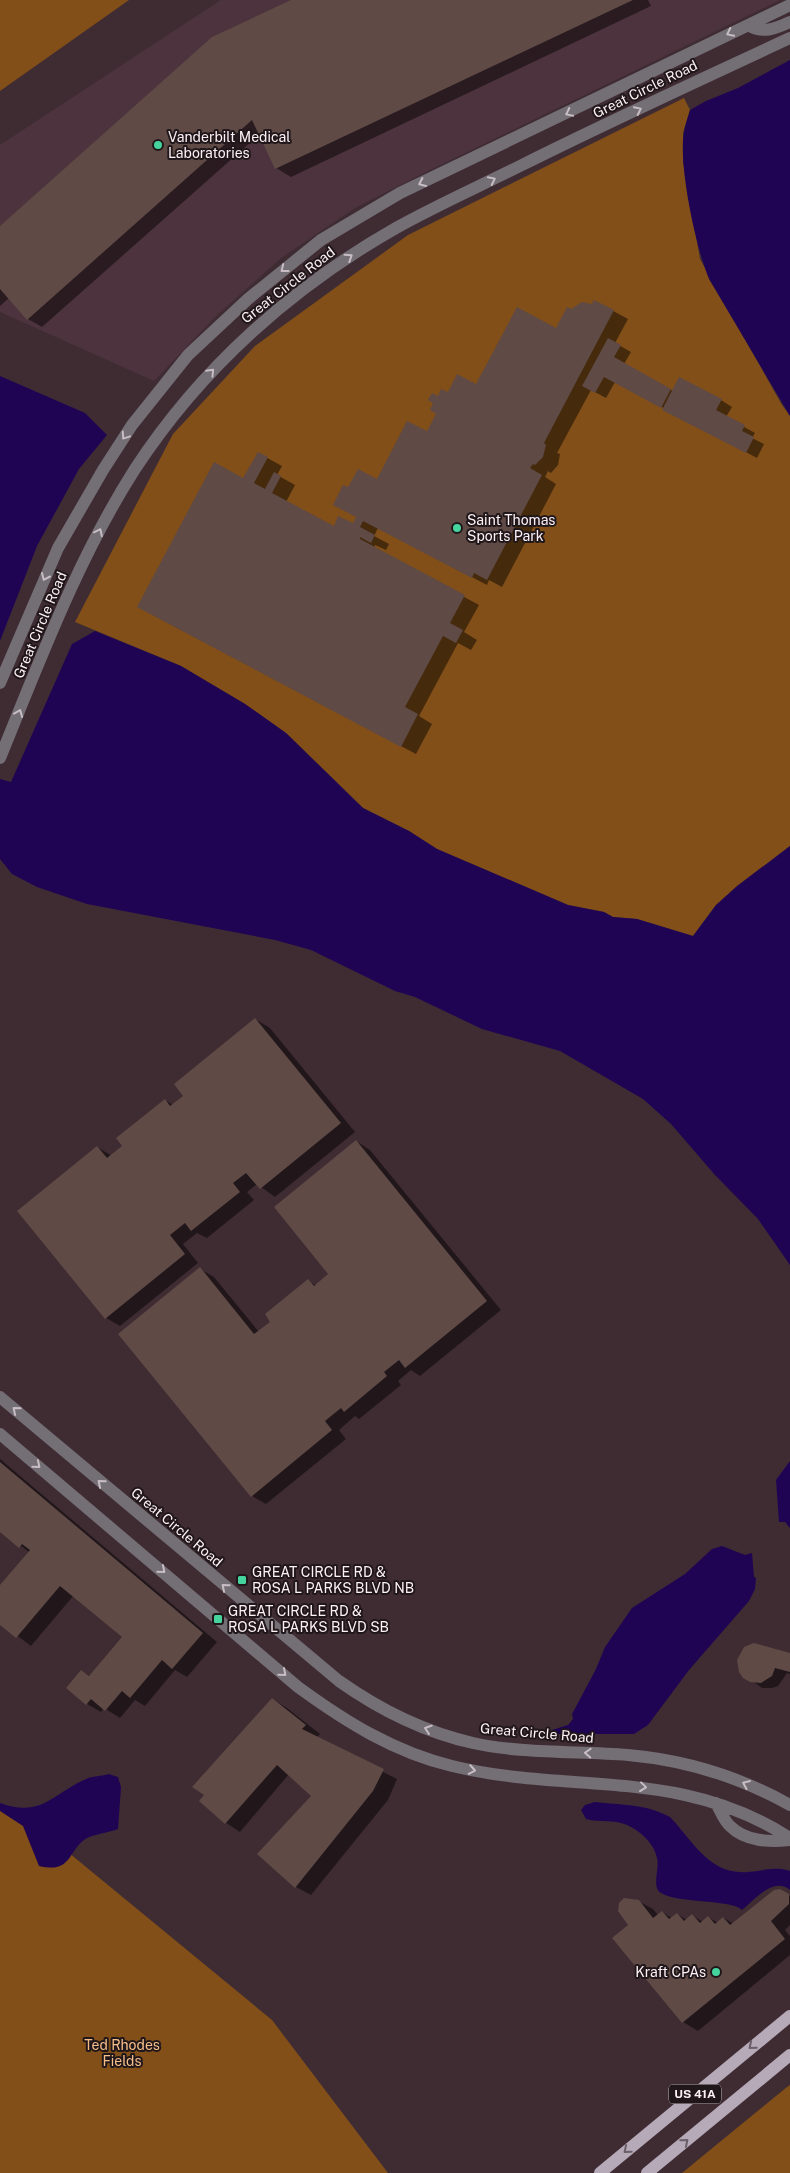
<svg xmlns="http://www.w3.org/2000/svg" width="790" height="2173" font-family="'Public Sans',sans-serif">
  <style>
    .built { fill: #4d333d }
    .green { fill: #824f18 }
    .water { fill: #200454 }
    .shadow { fill: #0007 }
    .building { fill: #5f4a46 }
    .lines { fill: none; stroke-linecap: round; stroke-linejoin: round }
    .minor { stroke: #746e75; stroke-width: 12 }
    .major { stroke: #b6a9b8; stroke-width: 12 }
    .oneway { stroke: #c7bdc2 }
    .oneway2 { stroke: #6b6069 }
    .poi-dot { fill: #46d49e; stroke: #20171a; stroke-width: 2 }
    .labels { text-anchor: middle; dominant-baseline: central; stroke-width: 4; stroke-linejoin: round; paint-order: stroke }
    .shield { fill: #20171a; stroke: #bbb0b3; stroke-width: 1 }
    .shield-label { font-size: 12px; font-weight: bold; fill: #fef1f5 }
    .street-label { font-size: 14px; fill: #fef1f5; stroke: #20171a }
    .poi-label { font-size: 14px; fill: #fef1f5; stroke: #20171a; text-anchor: start }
    .park-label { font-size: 14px; fill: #f7be8a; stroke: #20171a }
  </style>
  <rect width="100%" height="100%" fill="#3f2c33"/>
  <path class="built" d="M221 0H780L428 171 355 208 281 258 216 316 154 381 0 312V145Z"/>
  <path class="green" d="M0 0H129L0 91Z
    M684 98 690 110 683 133V162L700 259 782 405 790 416V846L716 905 693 936 637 919 613 917 604 912 568 905 437 849 409 831 363 808 286 733 245 704 181 666 75 622 173 434 255 346 408 235Z
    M0 1807 35 1825 272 2020 388 2173H0Z
    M790 2085V2173H682L787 2087Z"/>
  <path class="water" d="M790 60V416L709 279C696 248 678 165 684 132 685 125 688 117 690 110L706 101 738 88Z
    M0 376 85 413 107 435 79 469 37 546 0 641Z
    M95 631 181 666 245 704 286 733 363 808 409 831 437 849 568 905 604 912 613 917 637 919 693 936 716 905 737 886 790 846V1265L758 1219 715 1175 671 1124 643 1099 560 1051 482 1029 415 997 395 991 311 950 275 940 87 904 37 887 12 874 0 859V779L11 782 72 644Z
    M790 1461V1528L785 1522H779L776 1480Z
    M722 1546 745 1555 752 1553 754 1577 756 1578 755 1589 749 1601 689 1670 648 1725 634 1734H552V1730L568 1725 573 1719 572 1714 596 1669 605 1647 632 1608 685 1574 712 1549Z
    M109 1774 118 1777 121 1787 118 1829C110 1832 92 1835 87 1838 67 1850 73 1874 39 1866L23 1826 0 1811V1803C42 1818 52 1794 86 1779 92 1776 102 1776 109 1774Z
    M595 1802C622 1805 646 1804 670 1817 694 1842 709 1875 748 1872 762 1871 776 1866 790 1871V1890C773 1876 755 1900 742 1910 731 1899 680 1904 661 1893 651 1887 660 1868 657 1858 654 1843 640 1831 627 1825 613 1819 600 1823 586 1819L581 1810 585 1805Z"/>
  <path class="shadow" d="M294 0H648L651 6 291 177 276 168 260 134 42 327 28 319 9 298 0 306V227Z
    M595 301 628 319 615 343 631 352 624 364 673 391 721 400 732 407 726 417 755 433 752 438 764 444 757 458 615 382 606 398 591 390 557 453 560 454 558 465 551 473 548 471 545 477 556 484 502 587 489 580 487 585 378 528 374 536 389 544 386 550 375 545 374 548 479 605 464 632 477 640 471 650 458 643 419 716 432 724 416 754 153 615 244 479 258 453 282 466 277 475 295 485 286 502 334 527 353 525 357 517 349 489 377 480 427 433 438 413V398L477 386 557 329 571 311 593 306Z
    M255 1019 270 1028 355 1132 275 1197 257 1184 247 1192 254 1200 207 1238 197 1233 183 1244 198 1263 120 1326 106 1318 97 1147 112 1156 124 1146 165 1100 173 1105 185 1096Z
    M356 1141 370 1150 501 1310 420 1376 411 1370 398 1381 401 1385 359 1419 355 1416 339 1430 346 1439 266 1504 252 1496 200 1269 214 1277 259 1332 272 1322 308 1281 317 1286 330 1274Z
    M0 1459 217 1642 187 1677 175 1670 145 1706 135 1700 120 1718 104 1708 101 1712 87 1704 81 1671 90 1676 124 1637 74 1595 31 1646 0 1623V1587L29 1552 0 1530Z
    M754 1644 790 1654V1674L787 1673 778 1686 772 1688H762L740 1672 738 1665 741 1653Z
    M272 1699 287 1708 320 1734 316 1738 397 1779 388 1800 311 1895 296 1887 258 1854 313 1796 289 1774 240 1832 226 1823 201 1801Z
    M780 1890 790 1896V1925L785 1930 790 1936V1955L698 2031 683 2022 614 1939 630 1925 638 1901 653 1909 658 1915 662 1912 672 1918 677 1914 687 1920 693 1916 703 1922 708 1917 718 1923 724 1918 734 1924Z"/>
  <path class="building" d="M291 0H633L275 169 252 120 27 320 0 289V226L212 37Z
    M594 300 614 310 544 443 546 445 543 457 535 465 533 464 530 468 542 475 487 580 474 573 472 578 363 521 360 527 375 535 371 543 360 537V539L465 595 450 623 463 630 456 643 443 636 405 707 418 714 401 747 137 607 214 462 243 478 258 452 268 457 254 483 265 489 274 472 281 476 272 493 334 526 338 516 353 523 356 517 333 505 343 485 348 487 358 469 377 479 407 421 427 431 436 414 430 410 433 403 428 400 432 393 438 396 441 389 448 392 457 374 476 384 517 307 556 328 567 307 571 309 582 302 592 304Z
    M608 338 621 345 614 357 671 389 661 408 604 377 595 393 582 386Z
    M679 377 722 399 716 410 745 425 742 431 754 437 746 453 662 410Z
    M255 1018 341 1123 260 1189 246 1173 233 1183 240 1192 191 1231 185 1223 170 1235 185 1254 105 1319 17 1211 97 1146 107 1158 122 1146 116 1138 165 1099 170 1106 183 1096 174 1084Z
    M356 1140 487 1301 405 1368 399 1360 384 1372 387 1376 344 1412 341 1408 325 1421 332 1430 251 1497 118 1334 200 1267 254 1334 270 1322 265 1314 308 1279 314 1286 328 1274 274 1207Z
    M0 1462 203 1633 172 1669 162 1660 130 1698 122 1691 105 1711 91 1699 86 1705 66 1688 81 1670 89 1676 122 1637 60 1586 16 1638 0 1625V1585L30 1550 22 1544 19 1548 0 1532Z
    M754 1643 790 1653V1672L775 1668 772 1676 761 1683 750 1682 743 1678 739 1672 737 1660 744 1647Z
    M272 1698 306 1725 302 1729 384 1769 373 1791 295 1888 257 1854 311 1796 277 1765 225 1824 199 1801 204 1795 192 1787Z
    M780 1889 789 1894V1904L771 1921 785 1939 682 2023 612 1938 628 1925 618 1911 619 1903 624 1898 639 1900 653 1918 662 1911 669 1919 677 1913 684 1921 692 1914 700 1923 708 1916 715 1924 723 1917 730 1925 774 1890Z"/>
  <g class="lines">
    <path class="minor" d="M748 25C763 34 775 29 790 22
      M0 683 58 548 103 470 132 425 188 355 248 299 321 240 400 193 790 5
      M0 758C40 660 78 558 135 469 201 368 292 287 396 228 437 205 480 186 522 165 610 121 700 80 790 38
      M0 1397 339 1681C380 1710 424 1732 473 1743 523 1754 577 1751 628 1755 685 1760 740 1777 790 1805
      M0 1434 298 1687C346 1722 394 1752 452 1766 571 1795 679 1766 790 1838
      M716 1803C720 1810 724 1821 730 1826 746 1842 770 1842 790 1840"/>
    <path class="major" d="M600 2173 790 2016
      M647 2173 790 2055"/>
  </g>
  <defs><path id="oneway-chevron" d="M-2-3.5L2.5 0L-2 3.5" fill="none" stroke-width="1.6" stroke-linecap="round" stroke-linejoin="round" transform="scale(1.25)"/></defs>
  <g class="oneway">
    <use href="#oneway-chevron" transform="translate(730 33) rotate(154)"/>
    <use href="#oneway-chevron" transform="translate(638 110) rotate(-26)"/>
    <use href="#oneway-chevron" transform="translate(569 113) rotate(154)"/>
    <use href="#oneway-chevron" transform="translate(492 180) rotate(-26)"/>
    <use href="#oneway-chevron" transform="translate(422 183) rotate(155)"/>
    <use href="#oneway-chevron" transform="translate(349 257) rotate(-33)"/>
    <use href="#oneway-chevron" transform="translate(284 269) rotate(142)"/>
    <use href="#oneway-chevron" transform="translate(211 372) rotate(-46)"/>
    <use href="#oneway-chevron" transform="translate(125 436) rotate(124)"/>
    <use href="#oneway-chevron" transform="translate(99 532) rotate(-64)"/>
    <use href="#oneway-chevron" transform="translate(45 577) rotate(114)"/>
    <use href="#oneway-chevron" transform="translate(19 713) rotate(-68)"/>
    <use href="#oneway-chevron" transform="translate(16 1410) rotate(-140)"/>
    <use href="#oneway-chevron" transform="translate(37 1465) rotate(40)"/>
    <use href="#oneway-chevron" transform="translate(101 1483) rotate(-140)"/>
    <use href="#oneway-chevron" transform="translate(162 1570) rotate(40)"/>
    <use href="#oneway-chevron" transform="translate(225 1587) rotate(-140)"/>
    <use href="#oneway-chevron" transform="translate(283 1673) rotate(41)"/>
    <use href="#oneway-chevron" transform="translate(428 1729) rotate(-161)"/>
    <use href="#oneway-chevron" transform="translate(588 1753) rotate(-177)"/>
    <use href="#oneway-chevron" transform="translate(472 1770) rotate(10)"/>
    <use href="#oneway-chevron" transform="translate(746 1784) rotate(-156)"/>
    <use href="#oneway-chevron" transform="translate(643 1787) rotate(7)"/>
  </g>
  <g class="oneway2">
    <use href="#oneway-chevron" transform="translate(752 2046) rotate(140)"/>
    <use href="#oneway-chevron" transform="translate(685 2142) rotate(-40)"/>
    <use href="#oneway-chevron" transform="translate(627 2150) rotate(140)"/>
  </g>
  <g class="poi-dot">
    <circle cx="158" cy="145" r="5"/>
    <circle cx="457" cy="528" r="5"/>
    <rect x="237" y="1575" width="10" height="10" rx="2.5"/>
    <rect x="213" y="1614" width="10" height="10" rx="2.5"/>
    <circle cx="716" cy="1972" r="5"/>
  </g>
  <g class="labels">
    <rect class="shield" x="669" y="2084.5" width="52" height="19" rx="4"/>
    <g class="shield-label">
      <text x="695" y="2094">US 41A</text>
    </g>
    <g class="street-label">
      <text transform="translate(645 89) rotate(-26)">Great Circle Road</text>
      <text transform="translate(288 285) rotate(-38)">Great Circle Road</text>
      <text transform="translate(40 625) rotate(-67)">Great Circle Road</text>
      <text transform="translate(177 1527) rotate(40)">Great Circle Road</text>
      <text transform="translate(537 1733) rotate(5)">Great Circle Road</text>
    </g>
    <g class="poi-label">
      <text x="168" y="137">Vanderbilt Medical<tspan x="168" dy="16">Laboratories</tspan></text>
      <text x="467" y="520">Saint Thomas<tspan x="467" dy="16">Sports Park</tspan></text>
      <text x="252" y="1572">GREAT CIRCLE RD &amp;<tspan x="252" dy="16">ROSA L PARKS BLVD NB</tspan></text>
      <text x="228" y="1611">GREAT CIRCLE RD &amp;<tspan x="228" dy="16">ROSA L PARKS BLVD SB</tspan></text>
      <text x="706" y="1972" text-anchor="end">Kraft CPAs</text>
    </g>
    <g class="park-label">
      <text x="122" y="2045">Ted Rhodes<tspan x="122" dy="16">Fields</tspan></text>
    </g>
  </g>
</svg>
